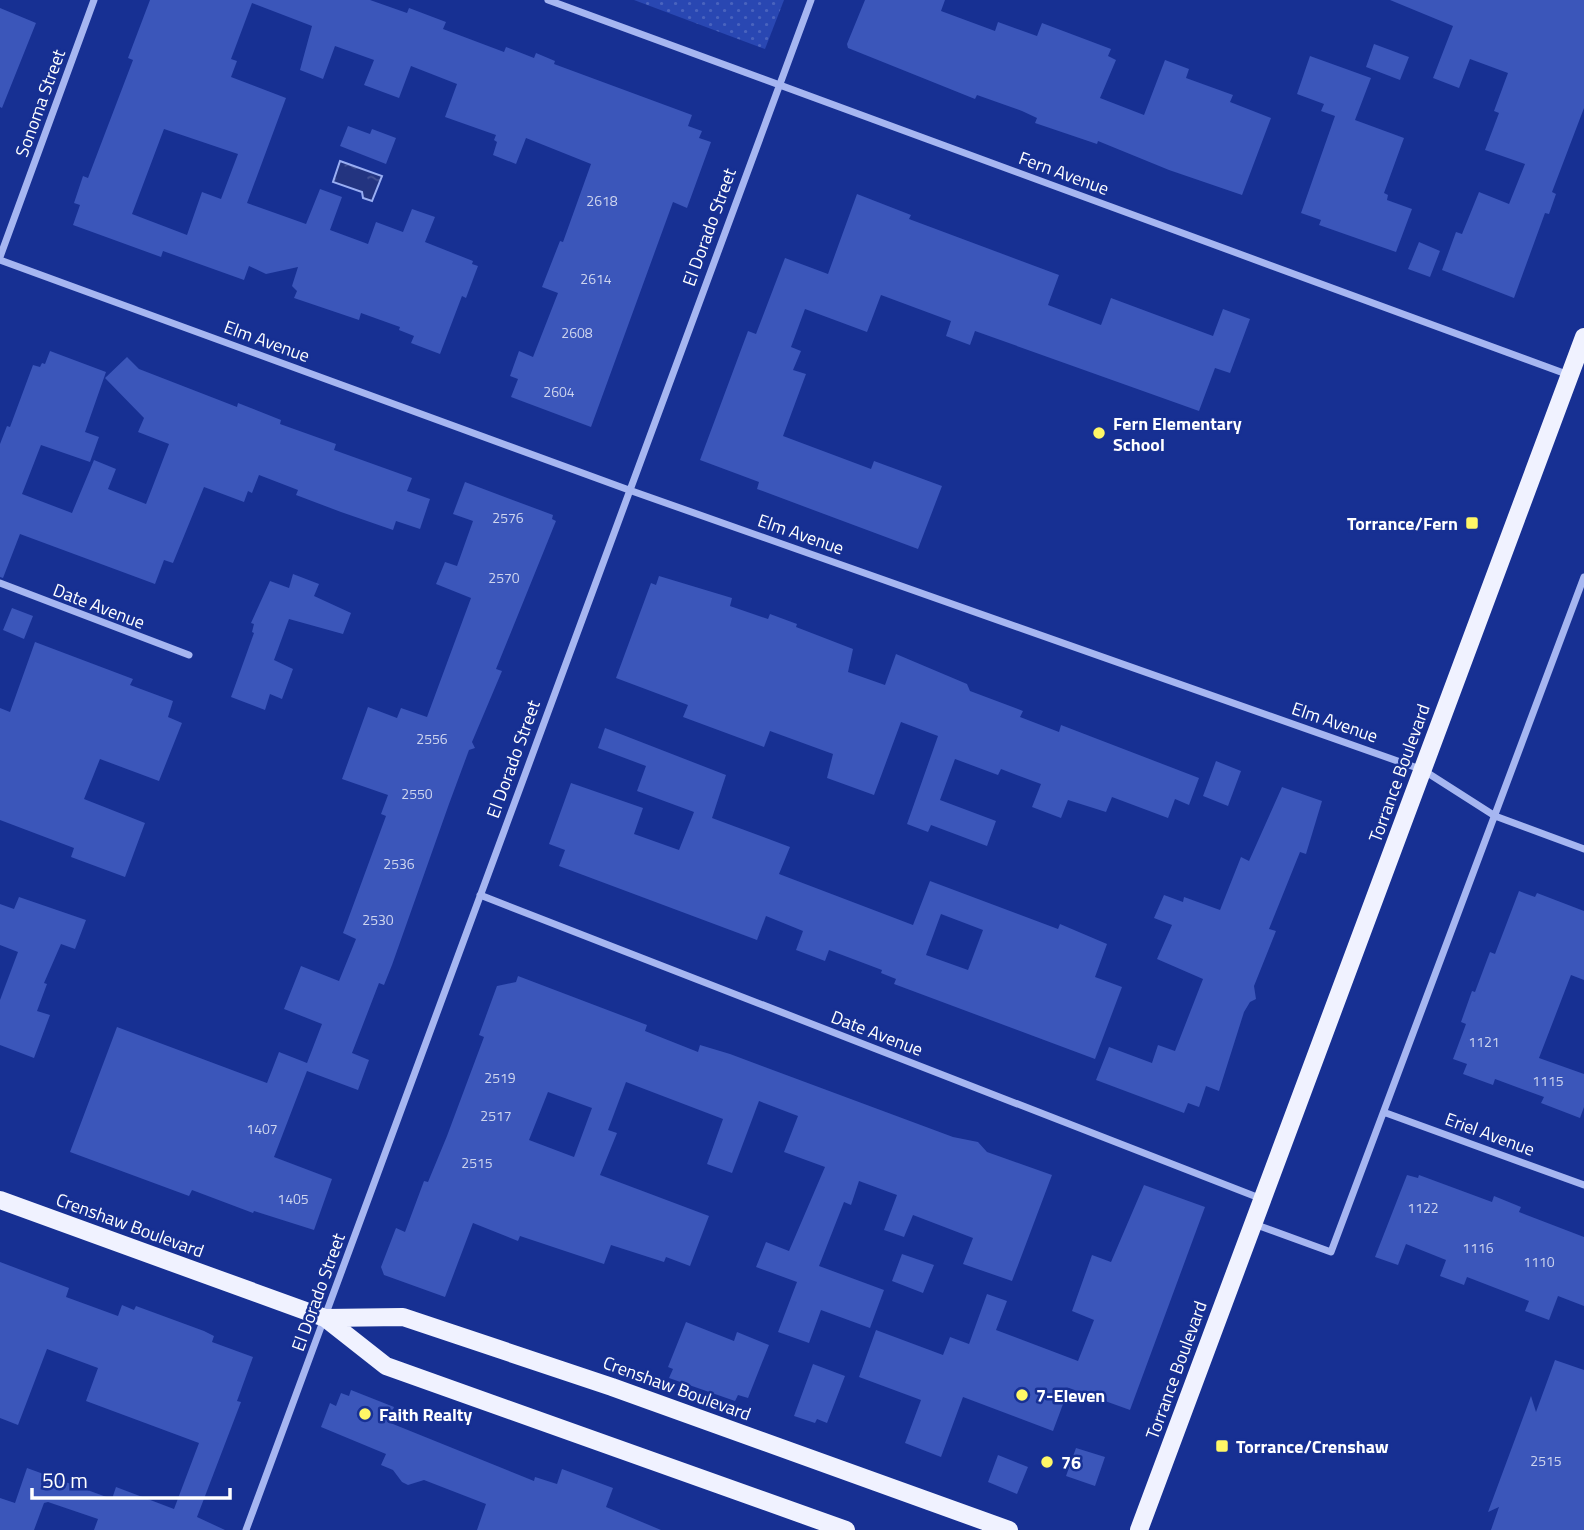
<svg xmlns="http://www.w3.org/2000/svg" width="1584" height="1530" font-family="'Titillium Web',sans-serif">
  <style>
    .park { fill: url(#park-dots) }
    .water { fill: url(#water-ripples); stroke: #99aef3; stroke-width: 2 }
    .building { fill: #3b56ba; fill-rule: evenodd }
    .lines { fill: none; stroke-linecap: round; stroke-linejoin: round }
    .minor { stroke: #a6b6f1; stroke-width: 7 }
    .primary { stroke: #f0f2ff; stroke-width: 18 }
    .poi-dot { fill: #fff766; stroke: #173093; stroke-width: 2.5 }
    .labels { text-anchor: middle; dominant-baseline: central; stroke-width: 5; stroke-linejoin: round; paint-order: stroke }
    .number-label { font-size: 14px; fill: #ced5ee }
    .street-label { font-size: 18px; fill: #fff; stroke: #173093 }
    .poi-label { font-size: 18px; font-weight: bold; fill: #fff; stroke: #173093; text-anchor: start }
  </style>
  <defs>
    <pattern id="park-dots" width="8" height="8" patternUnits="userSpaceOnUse" patternTransform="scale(1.75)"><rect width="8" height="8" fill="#2947b2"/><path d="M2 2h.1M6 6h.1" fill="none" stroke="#4963be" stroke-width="1.8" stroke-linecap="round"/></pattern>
    <pattern id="water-ripples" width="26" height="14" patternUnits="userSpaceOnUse" patternTransform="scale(1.75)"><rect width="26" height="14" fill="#233480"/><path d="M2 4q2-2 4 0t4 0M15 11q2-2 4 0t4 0" fill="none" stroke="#445293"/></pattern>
  </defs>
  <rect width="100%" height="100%" fill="#173093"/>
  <path class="park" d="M634 0H784L765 49Z"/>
  <path class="water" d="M340 161 382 176 372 201 363 198 362 192 333 182Z"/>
  <path class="building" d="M150 0H370L407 13 409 8 446 22 443 29 504 52 506 47 534 58 536 53 555 61 554 64 692 115 688 126 702 131 699 138 711 142 687 208 673 202 591 427 511 397 518 379 510 376 519 351 533 357 558 293 542 287 560 241 563 242 591 164 526 138 516 164 493 155 497 142 494 140 496 135 445 117 457 84 411 66 399 98 364 85 374 60 335 46 323 79 300 70 312 26 252 3 231 59 237 61 231 77 286 98 247 203 306 224 320 189 342 197 330 230 368 244 376 222 403 232 412 209 435 217 425 242 473 261 472 264 478 266 466 298 462 296 440 354 411 343 414 336 399 330 400 327 361 313 359 320 294 298 297 291 292 286 298 267 266 274 249 266 244 280 163 251 161 257 73 225 80 205 74 203 83 176 88 178 133 60 128 58ZM164 129 238 154 221 199 202 192 187 235 132 214Z
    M865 0H945L941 11 995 31 998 22 1037 36 1042 23 1111 49 1108 56 1116 60 1100 98 1144 115 1165 60 1189 69 1186 78 1233 95 1230 102 1271 118 1242 195 1169 170 1098 141 1097 144 1035 123 1037 118 1022 111 977 95 975 99 848 48 847 44Z
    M1390 0H1584V108L1552 192 1556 194 1549 214 1545 213 1514 298 1442 270 1456 232 1462 234 1479 192 1509 204 1525 164 1485 150 1499 113 1494 111 1508 73 1470 59 1459 88 1433 78 1453 26Z
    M0 8 36 23 2 108 0 107Z
    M1374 44 1409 57 1400 80 1366 67Z
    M1310 56 1371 78 1355 120 1404 138 1384 193 1388 195 1387 200 1412 209 1396 252 1319 225 1321 220 1301 213 1335 116 1321 111 1324 104 1297 94Z
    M348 126 370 134 372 129 396 138 386 164 340 146Z
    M857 194 911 215 909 219 1059 275 1048 305 1101 325 1111 298 1213 336 1223 309 1250 319 1230 373 1215 368 1199 411 975 331 970 345 946 336 951 321 881 295 867 332 805 309 791 347 801 351 793 370 806 374 783 436 871 469 874 461 942 486 918 549 757 489 759 482 700 460 748 331 756 334 785 258 828 274Z
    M1419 242 1440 251 1430 277 1408 269Z
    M50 351 106 372 85 432 99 437 90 462 41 445 22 494 72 513 94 460 116 469 108 489 146 504 169 444 138 432 144 418 105 378 127 357 139 369 237 407 238 403 281 420 280 424 336 444 334 450 412 478 407 491 430 499 420 529 396 521 393 530 341 512 296 495 298 490 259 475 252 493 248 491 244 502 204 487 173 563 164 560 155 584 20 534 3 578 0 577V444L7 426 10 427 33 365 40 367 42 363 45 364Z
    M465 482 553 515 552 519 556 521 496 669 502 671 472 742 475 748 469 750 449 804 392 965 384 985 379 983 352 1053 369 1060 358 1090 307 1071 274 1157 332 1179 314 1230 254 1211 253 1213 192 1190 189 1196 70 1152 117 1027 267 1083 279 1052 307 1063 322 1024 284 1009 301 966 339 981 356 939 343 933 386 816 381 814 388 795 342 779 368 707 397 718 401 708 427 717 471 598 436 584 445 562 457 566 473 521 453 514Z
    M293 574 319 584 314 596 351 613 343 634 289 619 274 660 293 669 282 699 270 694 265 710 231 697 254 633 252 632 254 624 251 623 270 581 289 588Z
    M659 576 732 598 730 606 768 619 770 614 797 624 796 627 853 649 848 672 885 685 896 654 967 684 970 691 1023 711 1020 717 1059 732 1061 725 1199 778 1189 805 1175 799 1168 818 1112 797 1106 812 1068 800 1061 818 1032 807 1041 784 1001 769 998 775 955 759 940 800 996 821 987 846 931 825 928 832 907 824 938 736 901 722 874 795 827 778 833 754 770 731 764 747 683 717 688 705 616 678 651 583 656 585Z
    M12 608 33 616 24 639 3 630Z
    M35 642 133 679 130 685 173 701 168 717 182 723 159 781 100 759 84 799 145 823 125 877 71 857 74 848 0 820V708L10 712Z
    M605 728 726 775 712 818 790 847 779 874 913 925 930 881 1058 929 1060 924 1107 944 1095 977 1122 987 1095 1059 894 984 896 979 881 973 882 970 829 950 825 961 796 950 803 931 766 916 757 940 559 866 565 850 549 844 571 783 643 808 634 834 679 850 694 812 637 791 646 766 598 748ZM941 914 983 930 968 970 926 955Z
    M1216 761 1241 771 1228 806 1203 796Z
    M1282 787 1322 801 1306 854 1300 852 1269 929 1276 931 1254 986 1256 999 1250 1002 1244 1012 1219 1091 1206 1086 1199 1107 1188 1103 1184 1113 1096 1080 1109 1047 1152 1063 1158 1045 1175 1051 1203 979 1157 959 1172 925 1154 918 1164 895 1183 902 1184 897 1220 910 1241 857 1249 861Z
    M1519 891 1535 897 1537 893 1584 911V980L1571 975 1539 1058 1584 1074V1107L1580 1118 1541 1103 1544 1097 1495 1079 1493 1085 1463 1074 1467 1064 1453 1059 1466 1024 1461 1022 1472 991 1475 992 1490 952 1495 954Z
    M19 897 86 920 75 949 61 944 44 983 47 984 37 1011 50 1015 34 1058 0 1045V1000L18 952 0 945V904L14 909Z
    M518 976 647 1025 645 1031 698 1052 700 1045 730 1054 953 1137 978 1142 987 1152 1052 1175 1012 1281 963 1264 973 1238 913 1215 904 1237 884 1230 897 1195 859 1181 851 1205 844 1202 819 1266 884 1290 870 1328 821 1310 809 1343 778 1332 797 1282 756 1267 766 1242 789 1251 825 1167 784 1152 798 1116 759 1101 732 1173 707 1164 723 1119 626 1082 608 1130 617 1133 600 1175 709 1216 690 1266 666 1257 664 1262 611 1245 604 1264 520 1236 518 1241 473 1223 445 1297 384 1275 381 1267 396 1228 405 1232 424 1181 428 1182 447 1136 484 1037 479 1035 497 986 516 982ZM548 1092 592 1108 574 1157 529 1140Z
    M1407 1175 1418 1178 1419 1175 1492 1202 1494 1196 1521 1207 1519 1212 1584 1237V1306L1558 1296 1549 1320 1525 1311 1529 1301 1467 1277 1464 1285 1440 1276 1446 1260 1406 1244 1398 1265 1375 1257Z
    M1144 1185 1205 1207 1130 1410 1069 1388 1053 1431 963 1397 941 1457 905 1443 921 1400 859 1377 876 1330 943 1355 950 1337 969 1344 987 1294 1007 1301 996 1330 1078 1361 1094 1320 1072 1311 1092 1255 1111 1262Z
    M902 1254 934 1265 923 1293 892 1281Z
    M0 1262 69 1288 66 1297 118 1316 122 1305 134 1310 136 1306 204 1331 214 1336 212 1342 253 1357 237 1401 241 1402 197 1517 225 1530H94L98 1519 48 1502 44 1503 34 1530H0V1498L15 1503 27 1468 112 1499 116 1487 174 1509 199 1443 86 1401 98 1368 47 1349 18 1425 0 1418Z
    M686 1322 734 1341 737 1332 769 1345 748 1398 738 1395 735 1401 669 1378 673 1369 668 1367Z
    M1555 1360 1584 1370V1530H1491L1499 1507 1488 1512 1531 1396 1536 1412Z
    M813 1364 845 1376 827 1423 817 1419 815 1423 794 1416Z
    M351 1390 394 1407 388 1422 534 1481 535 1477 557 1484 562 1469 613 1488 606 1507 661 1530H477L486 1504 424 1480 408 1485 402 1482 393 1470 381 1465 386 1454 321 1427 330 1403 336 1406 341 1393 349 1396Z
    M1076 1448 1105 1457 1095 1486 1066 1476Z
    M998 1455 1028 1467 1017 1494 988 1482Z"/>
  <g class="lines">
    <path class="minor" d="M548 0 1569 375
      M0 257 94 0
      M0 260 629 490 1423 770 1495 816 1584 849
      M0 583 189 655
      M480 895 1262 1199
      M1386 1113 1584 1185
      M1254 1224 1331 1252 1584 577
      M246 1530 811 0"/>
    <path class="primary" d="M0 1200 325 1318 386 1366 846 1530
      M325 1318 403 1317 612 1387 1009 1530
      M1139 1530 1584 337"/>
  </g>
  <g class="poi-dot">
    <circle cx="1099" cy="433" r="7"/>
    <rect x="1465" y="516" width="14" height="14" rx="3.5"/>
    <circle cx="1022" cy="1395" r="7"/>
    <circle cx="365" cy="1414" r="7"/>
    <rect x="1215" y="1439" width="14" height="14" rx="3.5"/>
    <circle cx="1047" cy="1462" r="7"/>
  </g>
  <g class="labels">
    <g class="number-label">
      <text x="602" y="200">2618</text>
      <text x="596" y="278">2614</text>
      <text x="577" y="332">2608</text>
      <text x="559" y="391">2604</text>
      <text x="508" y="517">2576</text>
      <text x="504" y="577">2570</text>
      <text x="432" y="738">2556</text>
      <text x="417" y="793">2550</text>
      <text x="399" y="863">2536</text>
      <text x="378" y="919">2530</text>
      <text x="1484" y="1041">1121</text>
      <text x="500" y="1077">2519</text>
      <text x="1548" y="1080">1115</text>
      <text x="496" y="1115">2517</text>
      <text x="262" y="1128">1407</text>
      <text x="477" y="1162">2515</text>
      <text x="293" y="1198">1405</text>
      <text x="1423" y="1207">1122</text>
      <text x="1478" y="1247">1116</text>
      <text x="1539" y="1261">1110</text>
      <text x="1546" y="1460">2515</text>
    </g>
    <g class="street-label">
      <text transform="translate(40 103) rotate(-70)">Sonoma Street</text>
      <text transform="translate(1064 173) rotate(20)">Fern Avenue</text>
      <text transform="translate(709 227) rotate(-70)">El Dorado Street</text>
      <text transform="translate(267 341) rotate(20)">Elm Avenue</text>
      <text transform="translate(801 534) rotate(19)">Elm Avenue</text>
      <text transform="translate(99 606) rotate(21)">Date Avenue</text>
      <text transform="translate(1335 722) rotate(19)">Elm Avenue</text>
      <text transform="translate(513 759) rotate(-70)">El Dorado Street</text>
      <text transform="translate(1399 773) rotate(-70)">Torrance Boulevard</text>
      <text transform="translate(877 1033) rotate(21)">Date Avenue</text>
      <text transform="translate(1490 1134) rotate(20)">Eriel Avenue</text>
      <text transform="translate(130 1225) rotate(20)">Crenshaw Boulevard</text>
      <text transform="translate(318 1292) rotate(-70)">El Dorado Street</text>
      <text transform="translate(1176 1370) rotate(-70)">Torrance Boulevard</text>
      <text transform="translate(677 1388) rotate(20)">Crenshaw Boulevard</text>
    </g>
    <g class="poi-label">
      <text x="1113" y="423">Fern Elementary<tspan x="1113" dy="21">School</tspan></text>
      <text x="1458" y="523" text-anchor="end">Torrance/Fern</text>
      <text x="1036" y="1395">7-Eleven</text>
      <text x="379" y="1414">Faith Realty</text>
      <text x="1236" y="1446">Torrance/Crenshaw</text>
      <text x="1061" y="1462">76</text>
    </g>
  </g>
  <path d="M32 1488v10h198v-10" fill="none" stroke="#ffffff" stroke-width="3.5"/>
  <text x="42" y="1488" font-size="21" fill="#ffffff" stroke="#173093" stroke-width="5" paint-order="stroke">50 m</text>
</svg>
